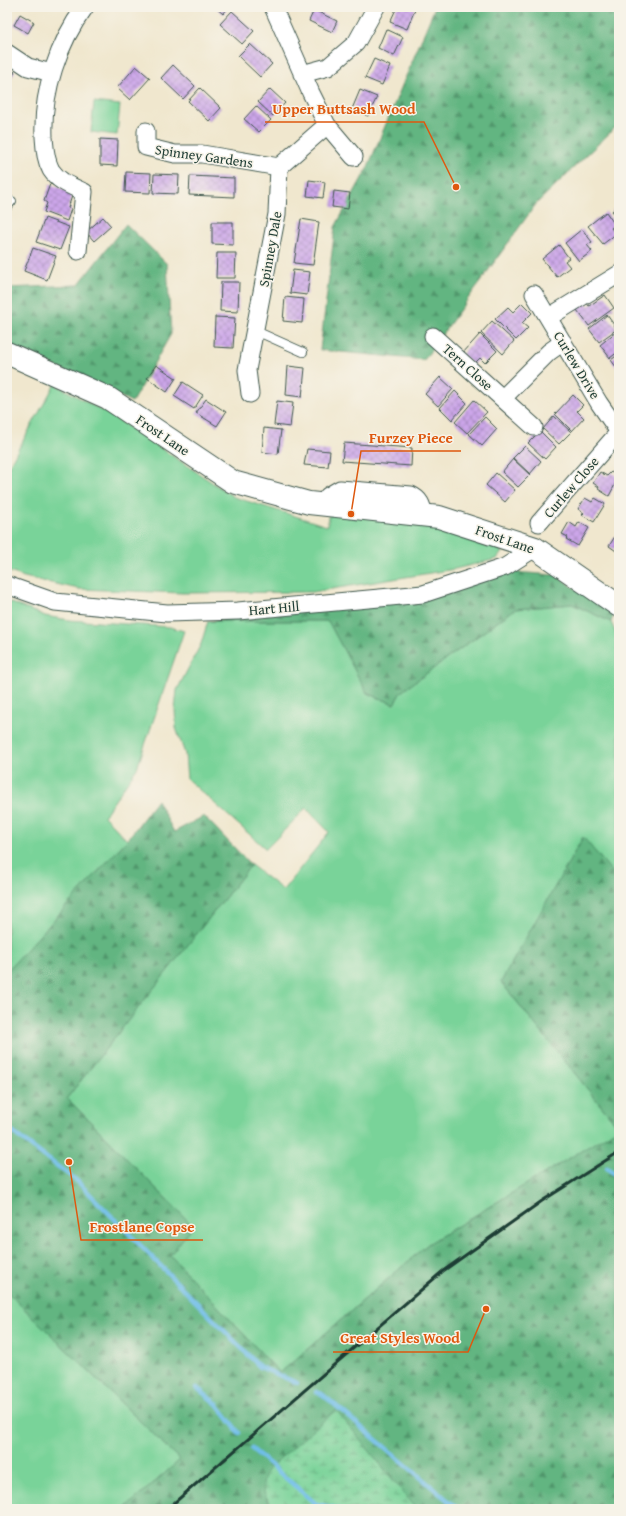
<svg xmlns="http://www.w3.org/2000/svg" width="626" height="1516" font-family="'Gentium Book Plus',serif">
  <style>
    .green { fill: #79d399; stroke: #4c8866 }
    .forest { fill: url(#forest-firs); stroke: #40795a }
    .wetland { fill: url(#wetland-marsh); stroke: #4c8866 }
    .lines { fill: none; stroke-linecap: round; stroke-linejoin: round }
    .stream { stroke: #6fbee9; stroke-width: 4.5 }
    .building { fill: url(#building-cross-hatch) }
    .lane-casing { stroke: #3e564b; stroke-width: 10 }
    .street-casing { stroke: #3e564b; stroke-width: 19 }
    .secondary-casing { stroke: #3e564b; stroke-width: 24 }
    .lane { stroke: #fff; stroke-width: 8 }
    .street { stroke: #fff; stroke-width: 17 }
    .secondary { stroke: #fff; stroke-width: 22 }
    .rail { stroke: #1f3d34; stroke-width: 3 }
    .labels { text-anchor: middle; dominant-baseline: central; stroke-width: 3; stroke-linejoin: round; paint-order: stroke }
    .street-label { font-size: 14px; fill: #1f3d34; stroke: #f7f3e8 }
    .leader { fill: none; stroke: #de580e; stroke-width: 1.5 }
    .callout-dot { fill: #de580e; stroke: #f7f3e8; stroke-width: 1.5 }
    .callout-label { font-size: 15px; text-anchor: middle; font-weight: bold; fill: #de580e; stroke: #f7f3e8; stroke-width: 3; stroke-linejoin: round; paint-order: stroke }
  </style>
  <defs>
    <pattern id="forest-firs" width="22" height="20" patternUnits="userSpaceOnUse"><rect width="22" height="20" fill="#62b581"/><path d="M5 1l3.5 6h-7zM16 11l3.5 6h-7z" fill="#50946a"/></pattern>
    <pattern id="wetland-marsh" width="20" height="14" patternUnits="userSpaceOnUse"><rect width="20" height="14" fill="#79d399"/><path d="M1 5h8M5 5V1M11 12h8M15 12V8" fill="none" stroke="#63ac7e"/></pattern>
    <pattern id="building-cross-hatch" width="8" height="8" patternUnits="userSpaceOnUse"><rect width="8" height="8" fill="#cca6e9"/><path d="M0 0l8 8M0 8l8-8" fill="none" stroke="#a588be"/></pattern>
  </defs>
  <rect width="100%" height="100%" fill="#f7f3e8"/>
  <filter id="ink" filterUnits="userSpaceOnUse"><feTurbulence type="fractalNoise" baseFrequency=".025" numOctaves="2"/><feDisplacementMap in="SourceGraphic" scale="8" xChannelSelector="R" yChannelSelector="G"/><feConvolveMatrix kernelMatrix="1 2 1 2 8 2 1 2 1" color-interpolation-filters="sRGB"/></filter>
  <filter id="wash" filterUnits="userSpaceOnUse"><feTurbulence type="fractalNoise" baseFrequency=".012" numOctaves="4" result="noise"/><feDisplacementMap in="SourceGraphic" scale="16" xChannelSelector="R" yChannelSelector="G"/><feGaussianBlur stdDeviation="0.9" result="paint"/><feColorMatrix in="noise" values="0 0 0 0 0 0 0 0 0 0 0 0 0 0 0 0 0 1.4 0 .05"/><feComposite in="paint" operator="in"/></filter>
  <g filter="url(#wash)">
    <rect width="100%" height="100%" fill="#f0e7ce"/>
    <path class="green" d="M94 102 120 105 117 135 91 132Z
      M55 384 120 421 234 497 327 526 330 513 418 521 495 545 502 552 497 559 455 569 313 592 182 593 79 589 24 577 7 571V469Z
      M7 601 45 616 69 620 170 627 184 631 137 768 104 816 127 840 7 971Z
      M572 604 611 622 619 641V880L583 838 501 982 619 1128 428 1244 280 1373 169 1255 193 1226 67 1098 251 865 283 890 329 832 306 808 266 849 187 779 185 754 176 728 175 709 177 690 201 644 208 621H328L367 693 394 704 401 692 515 609Z
      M7 1292 180 1460 124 1509H7Z"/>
    <path class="forest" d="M435 7H619V124L536 204 424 360 320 350 335 227 367 169Z
      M126 224 167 264 171 334 132 402 7 344V288L78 285Z
      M499 571 556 575 614 615 611 622 572 604 515 609 401 692 394 704 367 693 328 621H208L266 613 329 608Z
      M157 800 174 832 204 816 251 865 67 1098 193 1226 170 1255 280 1373 428 1244 619 1128V1509H416L415 1507 266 1499 276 1509H124L180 1460 7 1292V971L127 840Z
      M583 837 619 880V1128L501 982Z"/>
    <path class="wetland" d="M336 1410 415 1507 416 1509H276C263 1495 259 1488 268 1469Z"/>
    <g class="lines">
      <path class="stream" d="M7 1128 77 1181 260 1367 297 1383
        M607 1168 619 1178
        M197 1388 217 1404 239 1433
        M316 1392 322 1394 458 1509
        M252 1449 316 1504 338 1509"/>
    </g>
    <g id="blocks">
      <path class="building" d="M215 7H229L223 14Z
        M397 7H416L407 29 390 22Z
        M314 10 337 21 332 32 309 21Z
        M232 11 254 31 242 44 220 24Z
        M20 14 34 22 28 33 14 25Z
        M386 29 403 37 394 56 378 48Z
        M250 44 272 64 260 77 238 56Z
        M374 59 390 66 382 85 365 78Z
        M173 65 195 86 183 99 161 78Z
        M136 66 150 78 130 100 117 88Z
        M7 68 15 72 7 85Z
        M200 88 221 108 209 121 188 101Z
        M270 89 285 103 273 116 258 102Z
        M360 90 377 97 368 116 352 109Z
        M256 106 271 120 259 132 244 119Z
        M100 139 118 140 117 166 100 165Z
        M126 172 151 173 150 193 125 192Z
        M154 174 179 175 178 194 153 193Z
        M190 176 234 178V197L189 195Z
        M309 180 325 182 323 198 307 196Z
        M50 184 73 193 68 208 71 209 67 221 44 212 47 203 44 201Z
        M334 191 350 193 348 209 332 207Z
        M619 205V219L612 211Z
        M606 212 615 225 611 228 616 234 603 244 588 226Z
        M103 217 111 226 94 241 86 232Z
        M45 218 69 227 60 250 36 242Z
        M301 219 319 222 313 265 294 263Z
        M212 222H233V245L212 244Z
        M582 229 592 242 587 245 592 251 579 261 565 243Z
        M559 245 569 258 565 261 570 267 557 277 542 259Z
        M33 248 56 256 47 280 24 271Z
        M217 253H236L235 278H216Z
        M293 270 310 272 307 295 290 293Z
        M221 282H239L238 312 220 311Z
        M605 295 614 308 589 326 574 306 584 299 589 306Z
        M285 297 304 299 302 323 283 321Z
        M522 303 532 313 522 323 528 328 516 340 495 319 508 307 513 312Z
        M607 315 617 329 599 342 589 329Z
        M215 317 235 318 233 348 214 347Z
        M492 321 514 341 503 354 481 333Z
        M617 331 619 333V351L610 358 600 345Z
        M480 334 497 351 485 363 480 358 473 365 462 354Z
        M619 354V371L611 360Z
        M156 365 176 378 167 392 147 378Z
        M288 366 305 368 302 397 286 395Z
        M440 377 453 389 438 406 425 394Z
        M183 382 203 395 194 409 174 396Z
        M455 391 467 403 452 420 440 408Z
        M573 395 583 405 577 411 584 418 572 431 555 414Z
        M206 399 226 412 217 426 196 413Z
        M474 400 487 412 467 433 455 422Z
        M277 401 293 403 290 427 274 425Z
        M554 416 571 432 559 444 543 429Z
        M485 417 497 429 482 446 469 434Z
        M264 428 281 430 278 454 262 452Z
        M540 431 556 447 545 459 528 443Z
        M344 443 412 448 411 466 342 461Z
        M525 446 541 461 530 474 513 458Z
        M307 449 330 451 328 467 304 465Z
        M513 459 530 475 518 487 502 472Z
        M600 472 607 476 611 472 619 477 609 496 598 489 599 487 593 483Z
        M496 473 515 490 505 502 486 485Z
        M585 498 592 502 595 498 605 504 594 522 582 515 584 513 578 509Z
        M569 522 576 527 579 522 589 528 578 546 566 539 568 537 562 534Z
        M619 530V553L609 546Z"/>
    </g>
  </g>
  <g filter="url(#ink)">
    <use href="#blocks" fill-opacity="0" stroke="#3e564b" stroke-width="1"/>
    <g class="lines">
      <defs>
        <path id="lane" d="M7 207 12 201
          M256 331 303 352"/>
        <path id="street" d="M273 7 311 93 327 125 354 157
          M7 53 28 67 52 73
          M302 74 328 67 356 43 376 7
          M146 131V147L175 154H202L279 167
          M78 251 84 192C71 186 59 182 51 170 45 159 45 148 44 137 42 92 58 43 85 7
          M534 294 599 403 619 432
          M549 317 619 274
          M433 336 534 427
          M250 394 247 370 277 214 279 167 327 125
          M503 398 549 352 563 342
          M323 504 328 496 340 489 411 495C420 499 422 505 424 515
          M539 523 619 432
          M7 585 55 602 167 613 238 611 423 594 505 567 535 548"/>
        <path id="secondary" d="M7 353 108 398 233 482 309 503 439 517 535 548 619 606"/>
      </defs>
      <use href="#lane" class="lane-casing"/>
      <use href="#street" class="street-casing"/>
      <use href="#secondary" class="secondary-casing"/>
      <use href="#lane" class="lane"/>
      <use href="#street" class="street"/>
      <use href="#secondary" class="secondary"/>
      <path class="rail" d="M167 1509 443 1271 542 1201 619 1152"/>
    </g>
  </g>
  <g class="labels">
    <g class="street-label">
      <text transform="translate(204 156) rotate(8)">Spinney Gardens</text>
      <text transform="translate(270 249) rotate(-80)">Spinney Dale</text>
      <text transform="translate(577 365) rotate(59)">Curlew Drive</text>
      <text transform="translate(468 367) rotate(42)">Tern Close</text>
      <text transform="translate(163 435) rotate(34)">Frost Lane</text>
      <text transform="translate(571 487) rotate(-49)">Curlew Close</text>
      <text transform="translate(505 539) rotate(19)">Frost Lane</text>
      <text transform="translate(274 608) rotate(-5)">Hart Hill</text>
    </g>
  </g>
  <path class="leader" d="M456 187L424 122H265M351 514L361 451H461M69 1162L81 1240H203M486 1309L468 1352H333"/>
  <g class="callout-dot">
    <circle cx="456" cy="187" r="4"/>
    <circle cx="351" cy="514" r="4"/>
    <circle cx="69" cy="1162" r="4"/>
    <circle cx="486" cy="1309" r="4"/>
  </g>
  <g class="callout-label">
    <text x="344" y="114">Upper Buttsash Wood</text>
    <text x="411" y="443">Furzey Piece</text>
    <text x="142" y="1232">Frostlane Copse</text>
    <text x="400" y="1343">Great Styles Wood</text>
  </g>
  <rect width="626" height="1516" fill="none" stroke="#f7f3e8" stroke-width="24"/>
</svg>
